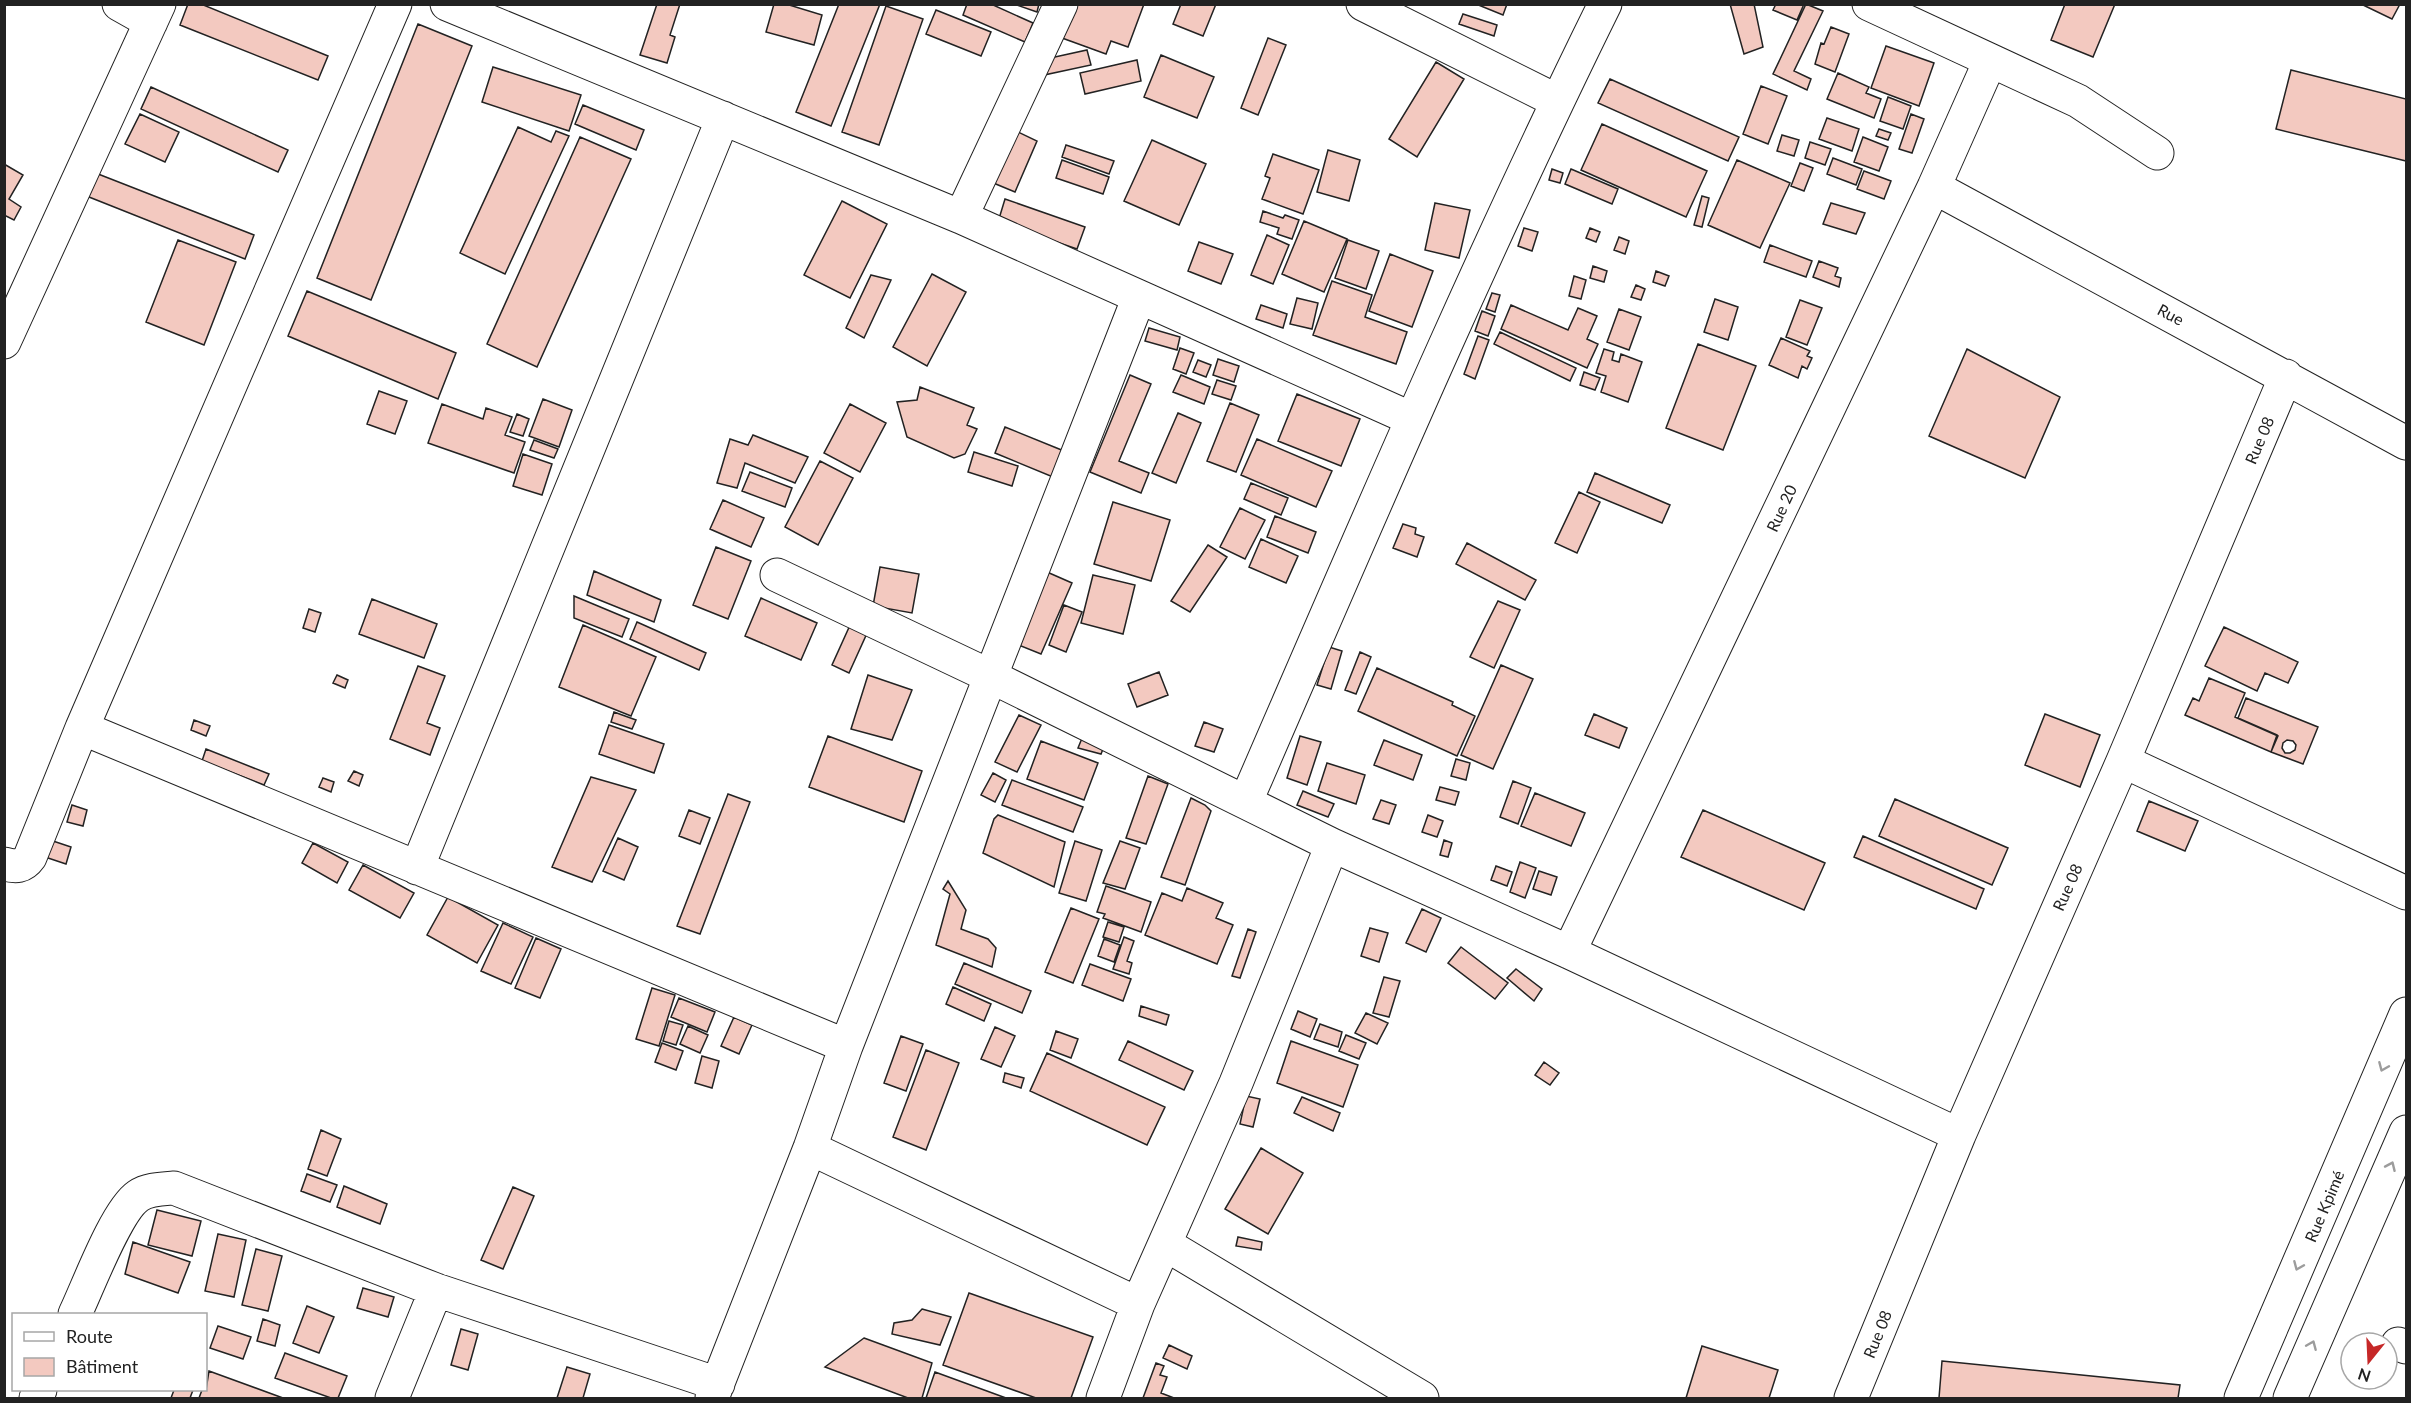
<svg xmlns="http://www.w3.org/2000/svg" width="2411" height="1403" font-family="Lato,sans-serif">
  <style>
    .building { fill: #f3c9c0; stroke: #222; stroke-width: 1.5; fill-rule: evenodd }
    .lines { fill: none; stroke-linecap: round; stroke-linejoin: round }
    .minor-casing { stroke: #222; stroke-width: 35 }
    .major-casing { stroke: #222; stroke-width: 35 }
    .minor { stroke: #fff; stroke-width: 33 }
    .major { stroke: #fff; stroke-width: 33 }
    .oneway { stroke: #9c9c9c }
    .labels { text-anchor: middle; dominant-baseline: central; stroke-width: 4.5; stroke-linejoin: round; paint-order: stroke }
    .street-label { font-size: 16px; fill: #222; stroke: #fff }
  </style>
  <rect width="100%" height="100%" fill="#fff"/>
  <path class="building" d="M188 4H201L328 56 318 80 180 25Z
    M657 4H680L670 35 675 37 667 63 640 55Z
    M774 4H786L822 15 814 45 766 32Z
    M839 4H880L831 126 796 112Z
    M967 4H991L1033 23 1025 42 963 15Z
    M1014 4H1039L1037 12Z
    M1075 4H1144L1128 47 1111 41 1106 54 1062 38Z
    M1181 4H1216L1203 36 1173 24Z
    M1476 4H1507L1503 15Z
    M1730 4H1754L1763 47 1744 54Z
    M1776 4H1804L1797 20 1773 10Z
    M1806 4 1823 11 1794 71 1811 79 1807 90 1773 74Z
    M2065 4H2115L2093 57 2051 40Z
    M2361 4H2400L2392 19Z
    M886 6 923 19 879 145 842 132Z
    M936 10 991 32 981 56 926 34Z
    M1463 14 1497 25 1494 36 1459 24Z
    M418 24 472 46 371 300 317 278Z
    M1831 27 1849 34 1835 72 1815 64 1821 43 1824 44Z
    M1268 38 1286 45 1258 115 1241 108Z
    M1886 46 1934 63 1919 106 1871 88Z
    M1087 50 1091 65 1044 75 1041 60Z
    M1161 55 1214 77 1197 118 1144 97Z
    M1137 60 1141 81 1085 94 1080 73Z
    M1436 62 1464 79 1417 157 1389 139Z
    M493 67 581 95 569 131 482 102Z
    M2291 70 2406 99V161L2276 129Z
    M1838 73 1869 87 1866 93 1881 99 1874 118 1827 99Z
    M1610 79 1739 137 1728 161 1598 103Z
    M1761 86 1787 96 1768 144 1743 134Z
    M151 87 288 150 278 172 141 109Z
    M1888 97 1911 106 1903 129 1880 121Z
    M583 105 644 130 636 150 575 124Z
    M140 114 179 132 165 162 125 144Z
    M1911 114 1924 119 1912 153 1899 149Z
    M1827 118 1859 129 1852 151 1819 139Z
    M1602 124 1707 171 1686 217 1581 170Z
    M518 127 551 142 556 131 569 136 505 274 460 253Z
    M1879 129 1891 133 1888 140 1876 136Z
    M1014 130 1037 141 1015 192 991 182Z
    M1782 135 1799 140 1794 156 1777 151Z
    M580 137 631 159 537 367 487 344Z
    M1863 137 1888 147 1879 171 1854 162Z
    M1152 140 1206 164 1179 225 1124 201Z
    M1810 142 1831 149 1825 165 1805 158Z
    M1066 145 1114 161 1109 174 1062 157Z
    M1328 150 1360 160 1349 201 1317 192Z
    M1273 154 1319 170 1303 214 1262 199 1270 178 1265 176Z
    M1833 158 1862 169 1856 185 1827 174Z
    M1062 160 1109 177 1103 194 1056 178Z
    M1737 160 1790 183 1760 248 1708 225Z
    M1800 163 1813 168 1804 191 1791 186Z
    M4 164 23 175 9 199 21 207 14 220 4 215Z
    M1552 169 1563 173 1560 183 1549 180Z
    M1571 169 1618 189 1612 204 1565 184Z
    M1864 171 1891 181 1884 199 1857 189Z
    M93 172 254 235 245 259 84 195Z
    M1702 196 1709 198 1702 227 1694 225Z
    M1005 199 1085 227 1077 249 998 222Z
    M842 201 887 224 850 298 804 275Z
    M1435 203 1470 210 1459 258 1425 250Z
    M1831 203 1865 213 1856 234 1823 224Z
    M1263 211 1283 218 1285 215 1299 220 1292 239 1277 234 1279 228 1260 222Z
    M1304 221 1347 239 1324 292 1282 274Z
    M1524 228 1538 232 1532 251 1518 246Z
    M1590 228 1600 232 1596 242 1586 238Z
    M1267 235 1289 245 1273 284 1251 275Z
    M1619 237 1629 241 1625 254 1614 250Z
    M178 240 236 262 204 345 146 322Z
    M1348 240 1379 251 1366 289 1335 278Z
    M1199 242 1233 254 1221 284 1188 271Z
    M1770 245 1812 261 1806 277 1764 262Z
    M1390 254 1433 271 1412 327 1369 311Z
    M1819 261 1838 268 1835 276 1841 278 1839 287 1813 277Z
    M1593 266 1607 271 1604 282 1590 278Z
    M1656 271 1669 276 1665 286 1653 282Z
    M932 274 966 292 927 366 893 347Z
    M871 275 891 280 864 338 846 328Z
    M1574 276 1586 280 1581 299 1569 296Z
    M1332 281 1372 295 1365 317 1407 332 1396 364 1313 335Z
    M1636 285 1645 289 1641 300 1631 297Z
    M307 291 456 353 438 399 288 336Z
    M1492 293 1500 295 1495 312 1486 309Z
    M1297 298 1318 303 1312 329 1290 324Z
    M1715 299 1738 307 1728 340 1704 332Z
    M1800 300 1822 308 1807 345 1786 337Z
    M1261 305 1287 314 1283 328 1256 319Z
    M1511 305 1568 330 1578 308 1597 316 1587 339 1598 344 1587 368 1501 329Z
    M1619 309 1641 317 1629 350 1607 342Z
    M1482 311 1495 316 1488 336 1475 331Z
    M1149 328 1180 337 1177 350 1145 341Z
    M1500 332 1576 368 1570 381 1494 344Z
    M1478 336 1489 340 1475 379 1464 374Z
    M1781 338 1810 351 1807 356 1812 358 1807 369 1802 366 1798 378 1769 365Z
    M1698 344 1756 366 1723 450 1666 428Z
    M1180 348 1194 353 1186 374 1173 369Z
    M1604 349 1614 352 1612 360 1619 362 1621 354 1642 362 1628 402 1601 392 1606 376 1596 373Z
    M1967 349 2060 397 2025 478 1929 436Z
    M1218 359 1239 366 1234 382 1213 375Z
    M1198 360 1211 365 1206 377 1193 372Z
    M1584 372 1600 378 1595 390 1580 385Z
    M1130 375 1151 384 1119 461 1149 473 1141 493 1090 472Z
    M1181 375 1210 387 1204 404 1173 392Z
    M1217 380 1236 386 1231 400 1212 394Z
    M920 387 974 408 967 425 977 429 965 454 954 458 907 437 897 402 917 400Z
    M379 391 407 401 395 434 367 424Z
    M1297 394 1360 419 1341 466 1278 441Z
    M543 399 572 410 559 447 529 436Z
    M1230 403 1259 415 1236 472 1207 461Z
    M442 404 483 419 486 408 512 417 505 435 525 442 514 473 428 443Z
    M850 404 886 423 860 472 824 453Z
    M1178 413 1201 423 1176 483 1152 473Z
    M517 414 529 419 523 436 510 432Z
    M1005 427 1064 451 1053 477 995 453Z
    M753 435 808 457 795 483 745 463 737 488 717 483 730 439 748 445Z
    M1257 439 1332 471 1316 507 1241 475Z
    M534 440 558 449 554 458 530 450Z
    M974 452 1018 466 1012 486 968 472Z
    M523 454 552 464 542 495 513 486Z
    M820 461 853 478 818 545 785 527Z
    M750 472 792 488 785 507 742 491Z
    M1595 473 1670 505 1662 523 1587 492Z
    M1251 483 1288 498 1281 515 1244 499Z
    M1579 492 1600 502 1577 553 1555 543Z
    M723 500 764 518 751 547 710 529Z
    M1113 502 1170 520 1151 581 1094 564Z
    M1240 508 1265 520 1245 559 1220 547Z
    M1275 516 1316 532 1308 553 1267 537Z
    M1403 524 1416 528 1415 534 1424 537 1417 557 1393 548Z
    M1261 539 1298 556 1286 583 1249 567Z
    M1467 543 1536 580 1525 600 1456 564Z
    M1208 545 1227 557 1190 612 1171 601Z
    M716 547 751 561 728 619 693 605Z
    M880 567 919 574 912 613 873 606Z
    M594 571 661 600 654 622 587 595Z
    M1047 572 1072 583 1041 654 1016 644Z
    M1093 575 1135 585 1123 634 1081 623Z
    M574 596 629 619 622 637 574 618Z
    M761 598 817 623 801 660 745 636Z
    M372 599 437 624 424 658 359 634Z
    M1498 601 1520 610 1494 668 1470 657Z
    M1064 605 1082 612 1066 652 1049 645Z
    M309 609 321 613 315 632 303 628Z
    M637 622 706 653 699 670 630 639Z
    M851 623 868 631 849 673 832 665Z
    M583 625 656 657 631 716 559 687Z
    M2224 627 2298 662 2288 683 2265 673 2257 691 2205 666Z
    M1329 647 1342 651 1331 689 1317 685Z
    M1360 652 1371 657 1356 694 1345 690Z
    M1501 665 1533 679 1493 769 1461 755Z
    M418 666 445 676 427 723 440 728 430 755 390 739Z
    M1377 668 1453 702 1452 705 1475 716 1457 756 1358 711Z
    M1159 672 1168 695 1137 707 1128 684Z
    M337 675 348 680 345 688 333 683Z
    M868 675 912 690 892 740 851 729Z
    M2209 678 2245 693 2235 717 2278 736 2271 752 2185 715 2193 698 2199 701Z
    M2246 698 2318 727 2303 764 2271 752 2277 735 2238 718ZM2287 740 2293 741 2296 745 2295 750 2290 753H2285L2282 748 2283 743Z
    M614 712 636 720 632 729 611 722Z
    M1594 714 1627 728 1619 748 1585 735Z
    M2045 714 2100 735 2080 787 2025 765Z
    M1019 715 1041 725 1017 772 995 762Z
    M194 720 210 726 206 736 191 730Z
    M1204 722 1223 729 1214 752 1195 746Z
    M609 725 664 744 654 773 599 754Z
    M1085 731 1107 739 1101 754 1078 748Z
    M828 736 922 771 904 822 809 787Z
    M1300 736 1321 742 1307 785 1287 778Z
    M1384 740 1422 755 1413 780 1374 765Z
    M1041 741 1098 763 1084 800 1027 779Z
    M206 749 269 774 264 785 202 761Z
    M1456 759 1470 763 1466 780 1451 776Z
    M1327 763 1365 775 1356 804 1318 791Z
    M354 771 363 775 359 786 348 781Z
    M993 773 1006 780 995 802 981 795Z
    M1148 776 1168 784 1146 844 1126 838Z
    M591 777 636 790 592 882 552 867Z
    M323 778 334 782 331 792 319 787Z
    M1012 780 1083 807 1073 832 1002 805Z
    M1513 781 1531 788 1518 824 1500 817Z
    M1440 787 1459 792 1455 805 1436 800Z
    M1303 791 1334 804 1328 817 1297 805Z
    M1535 793 1585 813 1571 846 1521 826Z
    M728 794 750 802 700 934 677 926Z
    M1191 798 1205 805 1211 811 1185 885 1161 877Z
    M1895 799 2008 848 1992 885 1879 836Z
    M1381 800 1396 805 1389 824 1373 819Z
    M2149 801 2198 821 2185 851 2137 831Z
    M72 805 87 810 83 826 67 822Z
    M689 810 710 818 700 844 679 836Z
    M1703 810 1825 863 1804 910 1681 857Z
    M998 815 1065 842 1054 887 983 853 994 819Z
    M1428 815 1443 821 1437 837 1422 832Z
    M1863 836 1984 889 1976 909 1854 857Z
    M618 838 638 847 624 880 603 871Z
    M50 840 71 847 66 864 45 857Z
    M1444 840 1452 843 1448 857 1440 855Z
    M1075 841 1102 850 1086 901 1059 893Z
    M1120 841 1140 848 1125 889 1103 883Z
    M313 843 348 862 337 883 302 863Z
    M1520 862 1536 868 1525 898 1510 892Z
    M363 865 414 893 400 918 349 890Z
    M1496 866 1512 872 1507 886 1491 880Z
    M1539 871 1557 877 1551 895 1533 889Z
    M948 881 966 910 961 929 988 939 996 948 992 967 936 945 950 894 943 889Z
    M1106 886 1151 902 1141 932 1103 918 1105 914 1097 912Z
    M1187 888 1223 903 1216 918 1233 925 1217 964 1145 935 1162 893 1182 901Z
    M448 897 498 925 477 963 427 935Z
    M1071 908 1099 919 1073 983 1045 972Z
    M1422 909 1441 918 1426 952 1406 943Z
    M1108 922 1124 927 1119 942 1103 937Z
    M503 923 533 937 511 984 481 971Z
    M1370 928 1388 933 1379 962 1361 956Z
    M1248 929 1256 932 1240 978 1232 976Z
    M1124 937 1134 941 1127 961 1132 963 1129 974 1113 969Z
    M536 938 561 949 540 998 515 988Z
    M1104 939 1120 945 1114 962 1098 956Z
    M1461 947 1508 983 1495 999 1448 963Z
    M964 963 1031 991 1022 1013 955 984Z
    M1090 964 1131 979 1123 1001 1082 985Z
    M1516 969 1542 989 1534 1001 1507 978Z
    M1384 977 1400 981 1389 1017 1373 1013Z
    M953 987 991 1004 984 1021 946 1004Z
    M652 988 675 995 659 1046 636 1039Z
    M679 998 715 1012 707 1032 671 1017Z
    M1141 1006 1169 1015 1166 1025 1139 1016Z
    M1298 1011 1317 1019 1310 1037 1291 1029Z
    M1366 1013 1388 1023 1377 1044 1355 1033Z
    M734 1017 752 1025 739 1054 721 1046Z
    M669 1021 683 1025 676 1045 663 1041Z
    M1320 1024 1342 1032 1338 1047 1314 1039Z
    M688 1026 708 1035 700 1053 680 1044Z
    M995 1027 1015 1036 1001 1067 981 1059Z
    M1056 1031 1078 1039 1071 1058 1050 1050Z
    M1346 1035 1366 1043 1359 1059 1339 1051Z
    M901 1036 923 1044 906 1091 884 1083Z
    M1128 1041 1193 1071 1184 1090 1119 1060Z
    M1291 1041 1358 1065 1343 1107 1277 1083Z
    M662 1043 683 1051 676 1070 655 1062Z
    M926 1050 959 1063 926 1150 893 1137Z
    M1047 1053 1165 1107 1147 1145 1030 1091Z
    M702 1056 719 1061 712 1088 695 1083Z
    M1544 1062 1559 1073 1550 1085 1535 1075Z
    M1005 1073 1024 1078 1021 1088 1003 1082Z
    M1246 1096 1260 1099 1253 1127 1240 1124Z
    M1302 1097 1340 1113 1333 1131 1294 1113Z
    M321 1130 341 1139 327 1176 308 1169Z
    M1261 1148 1303 1173 1268 1234 1225 1209Z
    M307 1174 337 1185 330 1202 301 1191Z
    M344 1186 387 1204 380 1224 337 1207Z
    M513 1187 534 1196 503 1269 481 1260Z
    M157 1210 201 1221 192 1256 148 1245Z
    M218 1234 246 1240 234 1297 205 1291Z
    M1238 1237 1262 1242 1261 1250 1236 1246Z
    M133 1242 190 1262 178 1293 125 1274Z
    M256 1249 282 1256 268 1311 242 1305Z
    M363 1288 394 1297 388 1317 357 1308Z
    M969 1293 1093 1337 1071 1398H1036L943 1365Z
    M307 1306 334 1317 319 1353 293 1343Z
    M922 1309 951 1317 940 1345 892 1334 894 1323 912 1320Z
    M263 1319 280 1325 275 1346 257 1341Z
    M218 1326 251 1337 243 1359 210 1348Z
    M461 1329 478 1334 468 1370 451 1365Z
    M864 1338 932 1363 922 1398H908L825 1367Z
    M1169 1345 1192 1356 1187 1369 1163 1358Z
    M1702 1346 1778 1370 1769 1398H1686Z
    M285 1353 347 1376 338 1398H331L275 1378Z
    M1942 1361 2180 1385 2178 1398H1939Z
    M1156 1363 1164 1366 1160 1375 1167 1377 1161 1393 1174 1398H1143Z
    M567 1367 590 1374 583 1398H557Z
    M209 1371 283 1398H199L202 1390H206Z
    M935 1372 1006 1398H926Z
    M174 1390H193L190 1398H171Z"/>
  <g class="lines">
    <defs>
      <path id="minor" d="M119 4 151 22
        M447 4 961 217 1412 419
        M1363 4 1557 101
        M1869 4 2078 101 2157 153
        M1934 187 2406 443
        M961 217 1061 4
        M4 342 159 4
        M777 575 992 677 1332 845 1569 952 1959 1135
        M82 728 846 1046
        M2123 761 2406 893
        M1246 801C1362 534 1476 265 1605 4
        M4 864C16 867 23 867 30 857L82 728 395 4
        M417 868 723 118
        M1569 952 1934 187 1990 61
        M810 1148 1138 1304
        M1165 1244 1422 1398
        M75 1314C88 1287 116 1211 138 1196 148 1189 163 1189 174 1188L436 1290 718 1384
        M2398 1344 2406 1347
        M36 1398 40 1390
        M392 1398 436 1290
        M712 1398 810 1148 846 1046 1139 297
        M1103 1398 1138 1304 1236 1083 1332 845
        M1851 1398 1959 1135 2123 761 2286 376"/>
      <path id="major" d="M2241 1398 2406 1014
        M2290 1398 2406 1132"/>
    </defs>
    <use href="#minor" class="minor-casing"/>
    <use href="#major" class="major-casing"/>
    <use href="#minor" class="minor"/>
    <use href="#major" class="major"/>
  </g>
  <defs><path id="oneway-chevron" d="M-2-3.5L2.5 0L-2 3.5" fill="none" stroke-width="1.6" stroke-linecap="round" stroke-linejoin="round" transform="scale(1.5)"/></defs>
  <g class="oneway">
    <use href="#oneway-chevron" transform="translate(2383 1067) rotate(113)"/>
    <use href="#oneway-chevron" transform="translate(2391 1166) rotate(-66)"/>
    <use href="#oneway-chevron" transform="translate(2298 1266) rotate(113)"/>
    <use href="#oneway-chevron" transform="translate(2312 1345) rotate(-67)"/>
  </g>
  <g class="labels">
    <g class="street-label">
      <text transform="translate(2171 314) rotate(28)">Rue</text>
      <text transform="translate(2259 440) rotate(-67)">Rue 08</text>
      <text transform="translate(1781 508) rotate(-65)">Rue 20</text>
      <text transform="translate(2067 887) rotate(-66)">Rue 08</text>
      <text transform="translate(2324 1206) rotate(-67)">Rue Kpimé</text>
      <text transform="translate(1877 1334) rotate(-68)">Rue 08</text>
    </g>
  </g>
  <rect width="2411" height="1403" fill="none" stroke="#222222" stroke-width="12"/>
  <rect x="12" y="1313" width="195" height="78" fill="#ffffff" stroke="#a7a7a7" stroke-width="1.5"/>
  <rect x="24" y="1332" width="30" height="9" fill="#ffffff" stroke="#a7a7a7" stroke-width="1.5"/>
  <text x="66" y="1343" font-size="18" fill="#222222">Route</text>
  <rect x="24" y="1358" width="30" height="18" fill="#f3c9c0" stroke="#a7a7a7" stroke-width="1.5"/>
  <text x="66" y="1373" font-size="18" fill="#222222">Bâtiment</text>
  <g transform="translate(2369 1361) rotate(198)"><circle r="28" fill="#ffffff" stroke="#a7a7a7" stroke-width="1.5"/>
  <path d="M0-4.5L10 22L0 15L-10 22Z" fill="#c62828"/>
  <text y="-9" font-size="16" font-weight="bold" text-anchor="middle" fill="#222222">N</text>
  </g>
</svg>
